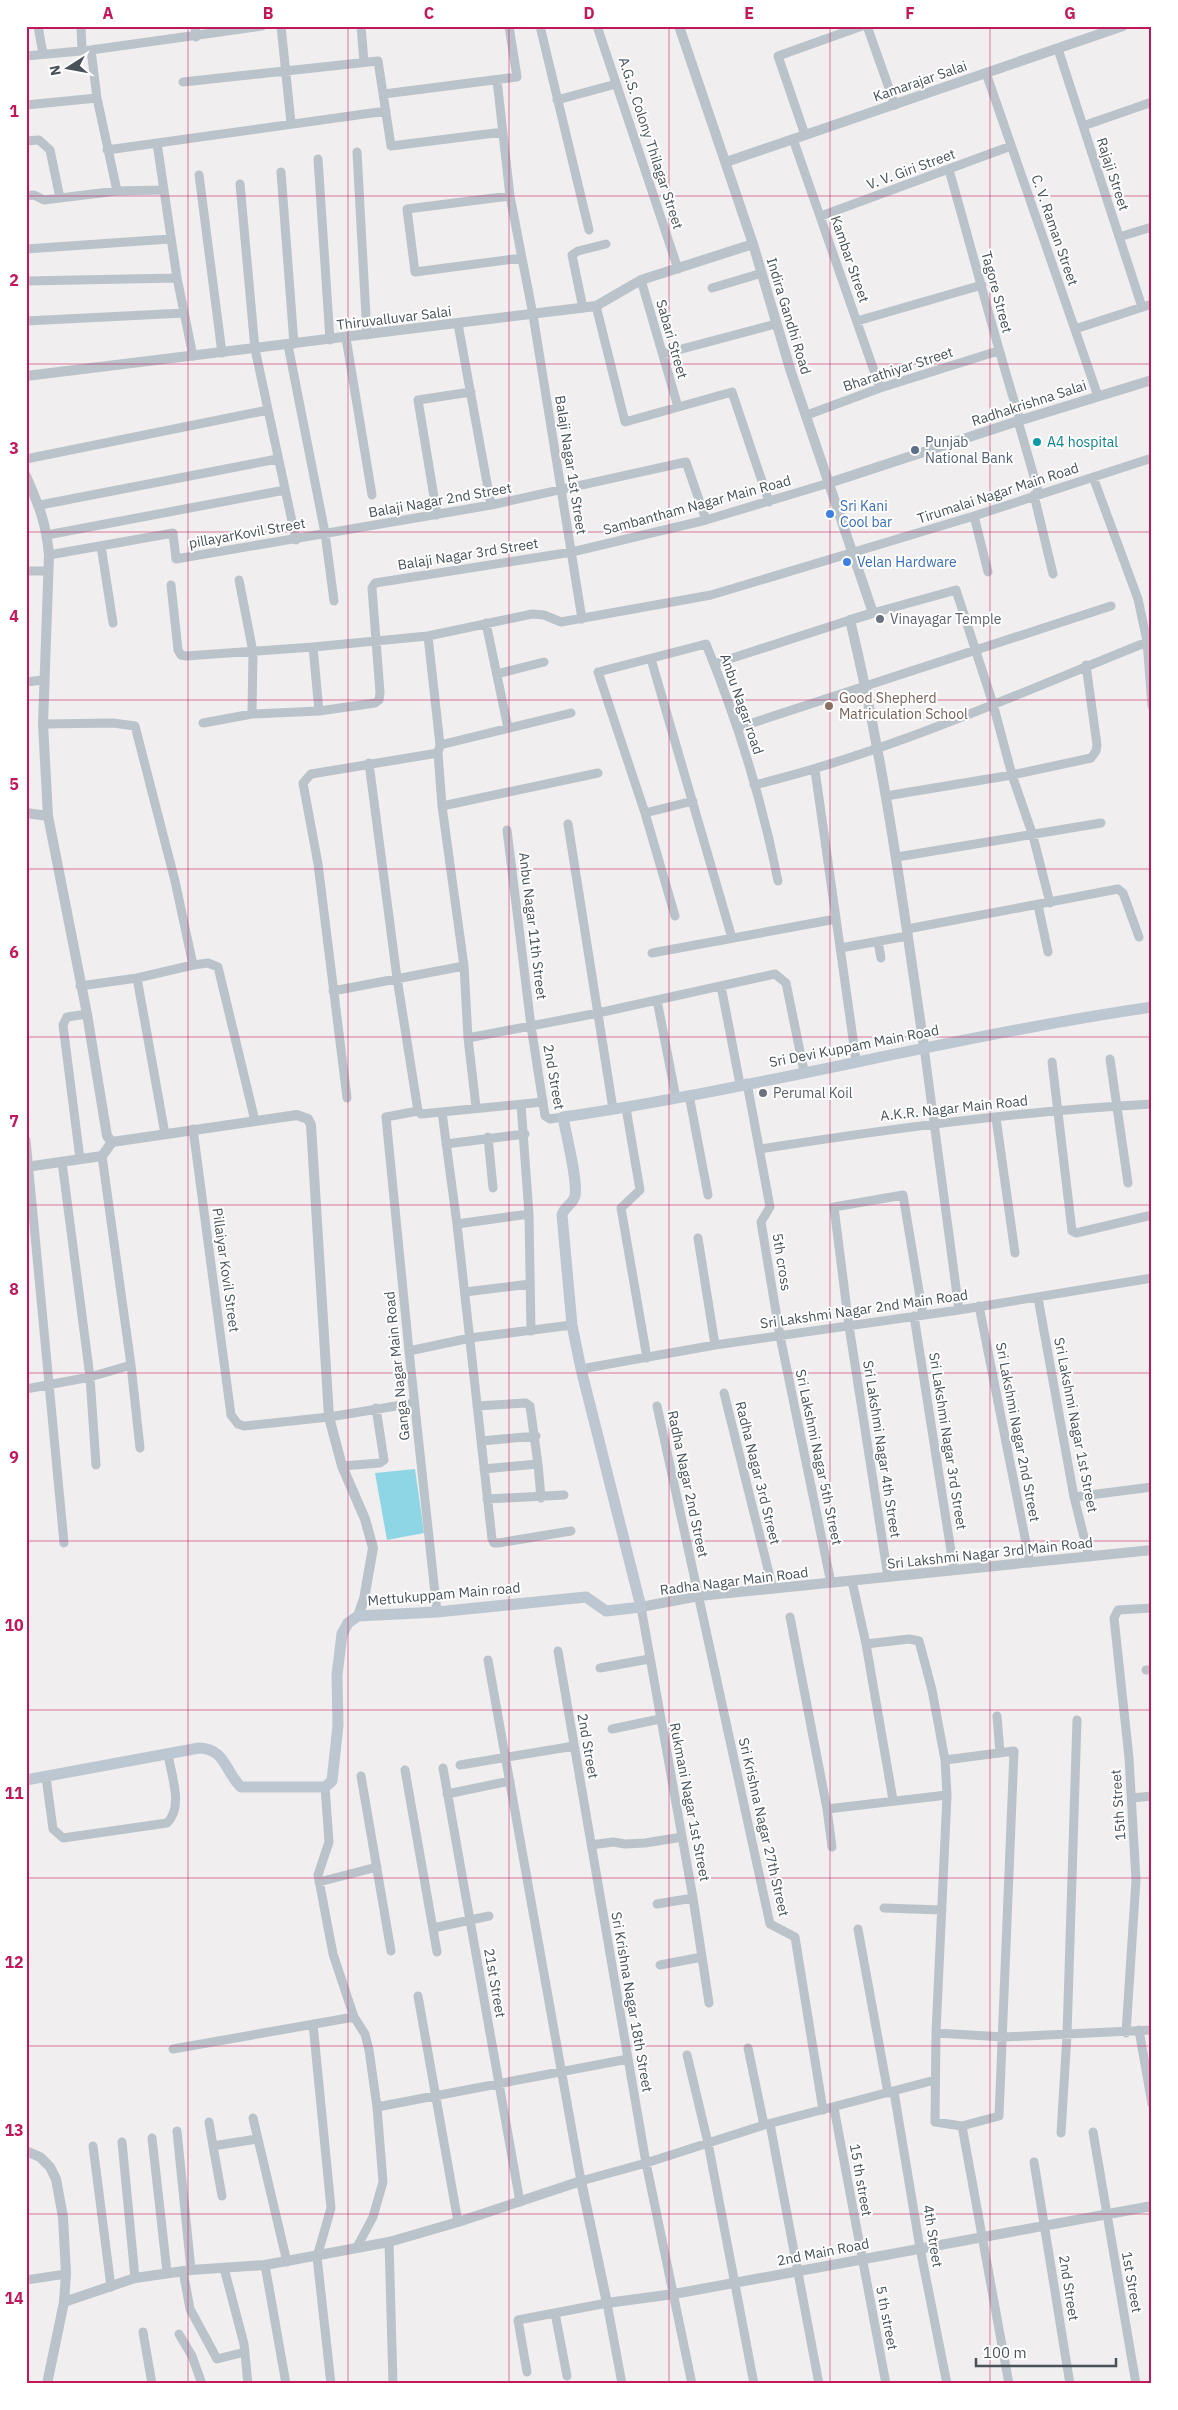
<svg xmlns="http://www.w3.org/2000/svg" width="1178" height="2410" font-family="'IBM Plex Sans',sans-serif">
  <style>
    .water { fill: #8ed6e6 }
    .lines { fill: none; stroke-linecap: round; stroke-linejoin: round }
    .minor { stroke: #bac3ca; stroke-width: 9 }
    .tertiary { stroke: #bac3ca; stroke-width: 10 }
    .secondary { stroke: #bdc7d1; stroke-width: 11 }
    .grid { fill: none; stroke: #c2185b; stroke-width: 1; stroke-opacity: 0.55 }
    .culture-dot { fill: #0f9aa8; stroke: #fff; stroke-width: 2 }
    .service-dot { fill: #5c6f8a; stroke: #fff; stroke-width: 2 }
    .shop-dot { fill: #3f7fe0; stroke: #fff; stroke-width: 2 }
    .worship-dot { fill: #6b7280; stroke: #fff; stroke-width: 2 }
    .education-dot { fill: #8d6e63; stroke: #fff; stroke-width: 2 }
    .labels { text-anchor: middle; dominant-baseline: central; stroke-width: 4; stroke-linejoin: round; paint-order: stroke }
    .street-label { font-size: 14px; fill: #47525a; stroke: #fff }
    .service-label { font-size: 14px; fill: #4e5e75; stroke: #fff; text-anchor: start }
    .culture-label { font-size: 14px; fill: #0d838f; stroke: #fff; text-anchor: start }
    .shop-label { font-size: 14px; fill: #366cbe; stroke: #fff; text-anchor: start }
    .worship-label { font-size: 14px; fill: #5b616d; stroke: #fff; text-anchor: start }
    .education-label { font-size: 14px; fill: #785e54; stroke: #fff; text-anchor: start }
    .neatline { fill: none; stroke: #c2185b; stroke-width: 2 }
    .grid-label { font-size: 16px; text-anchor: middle; font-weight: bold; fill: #c2185b }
  </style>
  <rect width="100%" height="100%" fill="#f0eeee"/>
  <path class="water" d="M415 1469 424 1533 387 1540 375 1473Z"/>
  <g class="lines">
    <path class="minor" d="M38 26 43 54
      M81 26 82 51
      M195 26 196 37
      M281 26 291 123
      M361 26 364 62
      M540 26 589 230
      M597 26 678 269
      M867 26 895 105
      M1058 49 1142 307
      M91 50 97 98 117 191
      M26 56 91 50 262 26
      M986 73 1098 396
      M497 80 510 196 533 315 582 619
      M183 82 378 61 391 146 503 132
      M384 94 517 77 509 26
      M557 100 616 84
      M26 105 97 98
      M1083 126 1152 102
      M805 135 778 56 862 26
      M793 139 880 388
      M26 141 39 140 50 150 60 198
      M157 143 177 278 193 356
      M107 150 386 111
      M357 152 367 335
      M318 159 330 340
      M949 170C973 253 994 337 1020 420
      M281 172 294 344
      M199 175 222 353
      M240 184 255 349 296 540
      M26 196 34 195 44 200 117 191 163 190
      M510 196 407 209 415 272 522 258
      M821 216 1011 146
      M1119 237 1152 227
      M26 249 170 239
      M641 280 678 407
      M26 281 177 278
      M712 288 762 273
      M596 306 625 422 732 392 769 502
      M583 308 572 255 578 251 606 244
      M26 321 184 313
      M857 321 982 285
      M458 324 491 505
      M1075 329 1152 304
      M346 338 372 495
      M288 345 325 533 334 601
      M663 354 776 324
      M807 415 880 388 998 351
      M1018 421 1039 494
      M26 459 268 410
      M1093 477 1138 599 1147 641 1152 706
      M1034 495 1053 574
      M40 505 277 459
      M437 515 418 400 471 392
      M974 516 988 572
      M47 535 285 490
      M101 546 113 623
      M49 555 173 533 176 559 491 505 686 462 706 520
      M26 571H47
      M239 580 253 652 252 714
      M171 585 178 650 181 655 186 656 313 647 428 636 532 614 544 615 561 622 711 595 974 516 1152 458
      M873 613 956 590 993 704 1012 775 1033 836 1050 903
      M486 623 508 728
      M428 636 440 745
      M313 647 319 711
      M651 659 732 938
      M714 664 850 620
      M497 674 544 662
      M26 682 43 680
      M203 723 252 714 319 711 375 703 379 700 380 693 372 588 375 583 572 552 706 520 829 483
      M43 724 113 723 135 726 175 881 193 965
      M737 728 1111 606
      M369 763 397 978 418 1111
      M815 770 856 1060
      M754 785C891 752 1022 692 1152 640
      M886 796 1012 775 1091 758 1096 751 1097 745 1086 665
      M442 806 598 773
      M645 813 693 801
      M568 824 613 1109
      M507 830 531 1026 545 1116 550 1119 563 1117
      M897 857 1101 823
      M1038 905 1048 952
      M675 916 645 813 598 672 706 644C737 720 762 800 778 881
      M907 929 1118 889 1123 893 1139 937
      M878 941 881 958
      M840 948 908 936
      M652 953 836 919
      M137 978 165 1134
      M80 986 137 978 193 965 208 963 218 967 255 1121
      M721 986 740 1084
      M333 991 464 966
      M657 1000 676 1098
      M468 1038 598 1013 775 974 786 983 804 1071
      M924 1047 959 1310
      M1110 1059 1128 1183
      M1052 1062 1072 1231 1076 1233 1152 1215
      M747 1083 770 1207 761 1222 780 1336 831 1583
      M689 1095 708 1195
      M347 1098 318 864 303 783 311 774 438 753
      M521 1105 529 1214 531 1331
      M476 1107 468 1038 464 966 442 806 438 753 440 745 571 713
      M626 1108 640 1190 621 1208 647 1358
      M442 1112 457 1224 492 1539 494 1543H498L571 1531
      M996 1118 1015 1253
      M193 1129 231 1415 238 1424 244 1426 329 1417 414 1403
      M488 1137 493 1188
      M26 1140 64 1543
      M446 1144 525 1134
      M760 1149C889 1129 1020 1111 1152 1104
      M102 1156 131 1365 140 1448
      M80 1159 63 1025 67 1017 87 1014
      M62 1162 90 1377 96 1465
      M457 1224 529 1214
      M698 1238 715 1345
      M465 1292 530 1284
      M1038 1298 1074 1497 1089 1557
      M979 1306 1030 1563
      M914 1316 954 1570
      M409 1351 470 1338 572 1325
      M581 1369 715 1345 959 1310 1152 1278
      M26 1389 90 1377 131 1365
      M724 1393 773 1589
      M477 1406 526 1403 530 1406 538 1464 484 1469
      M657 1406 770 1924 795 1937 823 2110
      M481 1441 536 1436
      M538 1464 541 1498
      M342 1466 380 1463 384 1460 376 1408
      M1074 1497 1152 1487
      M487 1499 564 1495
      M888 1577 849 1326 834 1207 903 1195 923 1315
      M852 1581 866 1644 909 1639 919 1641 932 1690 945 1760 947 1795 936 2033 935 2122 962 2126 999 2116 1014 1751 945 1760
      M641 1607 693 1898 709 2003
      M437 1612 409 1351 386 1117 418 1111 421 1114 543 1102
      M790 1617 827 1809 947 1795
      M866 1644 893 1800
      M558 1651 646 2163 692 2384
      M488 1660 581 2181 646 2163 764 2125 935 2080
      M600 1668 649 1659
      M1146 1670H1152
      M997 1716 1000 1753
      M612 1729 660 1719
      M460 1765 574 1746
      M443 1768 520 2202
      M405 1770 437 1952
      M361 1776 391 1951
      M46 1777 53 1829 63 1838 167 1823C184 1807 171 1775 168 1754
      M325 1787 329 1842 318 1875 333 1954 354 2017 365 2034 369 2050 377 2107 383 2182 373 2217 357 2247
      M447 1794 510 1781
      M1132 1798 1152 1796
      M827 1809 832 1847
      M591 1845 613 1842 625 1844 645 1843 682 1837
      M319 1882 377 1867
      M657 1904 693 1898
      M884 1908 942 1910
      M433 1928 489 1916
      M858 1929 888 2093
      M660 1965 702 1957
      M418 1996 458 2222
      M313 2024 331 2208 317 2257 331 2384
      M1139 2030 1152 2104
      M936 2033 1004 2037 1152 2030
      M1126 2033 1136 1880 1129 1758 1114 1618 1118 1610 1152 1608
      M748 2048 764 2125
      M173 2049 354 2017
      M687 2055 708 2143 754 2384
      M894 2092 920 2248 947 2384
      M377 2107 628 2059
      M834 2108 886 2384
      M253 2118 287 2262
      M209 2122 213 2146
      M770 2124 819 2384
      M962 2126 1009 2384
      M177 2131 191 2270
      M1093 2132 1136 2384
      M1061 2133 1067 2035 1077 1720
      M152 2138 167 2272
      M122 2142 135 2278
      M93 2146 111 2287
      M1034 2162 1070 2384
      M222 2196 213 2146 257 2139
      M389 2242 393 2384
      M265 2265 286 2384
      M224 2268 244 2344 248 2384
      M183 2271 190 2309 217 2359 245 2352
      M26 2280 66 2274
      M555 2313 567 2376
      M143 2332 152 2384
      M179 2334 192 2356 202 2384
      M527 2372 518 2320 607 2303 622 2384"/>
    <path class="tertiary" d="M679 26 753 244 791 372 873 613 850 620C884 761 903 904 924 1047
      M726 162 1123 26
      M26 376 596 306 641 280 753 244
      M26 476C39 506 46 522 49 555L43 724 48 816 87 1014 107 1136 112 1142
      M829 483 1018 421 1152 380
      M26 813 48 816
      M112 1142 297 1115 308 1119 311 1125 329 1417 342 1466 365 1519 373 1548 364 1599 358 1616
      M26 1167 102 1156 112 1142
      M641 1607 699 1596 1152 1550
      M26 2151 40 2157 50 2167 56 2179 63 2217 66 2274 64 2302 47 2384
      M64 2302 135 2278 191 2270 265 2265 389 2242 458 2222 581 2181 607 2303 674 2294 1152 2206"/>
    <path class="secondary" d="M26 1780 199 1748C226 1749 225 1772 241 1787H325L332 1781 338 1725 337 1675 342 1634 348 1623 358 1616 437 1612 586 1597 606 1611 641 1607 581 1369 572 1325 562 1215C564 1207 573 1204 575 1196 578 1180 566 1135 563 1117 760 1088 954 1036 1152 1007"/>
  </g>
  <path class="grid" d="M188 26V2384M348 26V2384M509 26V2384M669 26V2384M830 26V2384M990 26V2384M26 196H1152M26 364H1152M26 532H1152M26 700H1152M26 869H1152M26 1037H1152M26 1205H1152M26 1373H1152M26 1541H1152M26 1710H1152M26 1878H1152M26 2046H1152M26 2214H1152"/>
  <circle class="culture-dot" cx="1037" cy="442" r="5"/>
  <circle class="service-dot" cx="915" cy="450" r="5"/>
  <g class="shop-dot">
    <circle cx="830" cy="514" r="5"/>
    <circle cx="847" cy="562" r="5"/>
  </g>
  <g class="worship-dot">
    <circle cx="880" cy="619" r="5"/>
    <circle cx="763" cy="1093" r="5"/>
  </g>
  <circle class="education-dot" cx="829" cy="706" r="5"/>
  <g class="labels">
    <g class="street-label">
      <text transform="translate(920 81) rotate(-19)">Kamarajar Salai</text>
      <text transform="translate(651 143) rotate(72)">A.G.S. Colony Thilagar Street</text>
      <text transform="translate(911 169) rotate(-20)">V. V. Giri Street</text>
      <text transform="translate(1113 174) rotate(72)">Rajaji Street</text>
      <text transform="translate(1055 230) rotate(71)">C. V. Raman Street</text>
      <text transform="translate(850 259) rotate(71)">Kambar Street</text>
      <text transform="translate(997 292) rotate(75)">Tagore Street</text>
      <text transform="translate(789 316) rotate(73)">Indira Gandhi Road</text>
      <text transform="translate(394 318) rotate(-7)">Thiruvalluvar Salai</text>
      <text transform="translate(672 339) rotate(74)">Sabari Street</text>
      <text transform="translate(898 369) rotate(-18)">Bharathiyar Street</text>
      <text transform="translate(1029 403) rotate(-18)">Radhakrishna Salai</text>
      <text transform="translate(571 465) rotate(81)">Balaji Nagar 1st Street</text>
      <text transform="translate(998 493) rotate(-18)">Tirumalai Nagar Main Road</text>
      <text transform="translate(440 500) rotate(-10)">Balaji Nagar 2nd Street</text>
      <text transform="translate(697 505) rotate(-15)">Sambantham Nagar Main Road</text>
      <text transform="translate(247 533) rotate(-10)">pillayarKovil Street</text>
      <text transform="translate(468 554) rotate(-9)">Balaji Nagar 3rd Street</text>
      <text transform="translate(742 704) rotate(71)">Anbu Nagar road</text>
      <text transform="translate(533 926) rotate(83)">Anbu Nagar 11th Street</text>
      <text transform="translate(854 1046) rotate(-11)">Sri Devi Kuppam Main Road</text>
      <text transform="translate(554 1077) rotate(80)">2nd Street</text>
      <text transform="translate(954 1108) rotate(-6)">A.K.R. Nagar Main Road</text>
      <text transform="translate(782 1262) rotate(81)">5th cross</text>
      <text transform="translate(226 1270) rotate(82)">Pillaiyar Kovil Street</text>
      <text transform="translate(864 1309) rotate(-8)">Sri Lakshmi Nagar 2nd Main Road</text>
      <text transform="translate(397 1366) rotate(-96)">Ganga Nagar Main Road</text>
      <text transform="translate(1076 1425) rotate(79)">Sri Lakshmi Nagar 1st Street</text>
      <text transform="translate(1018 1432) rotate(79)">Sri Lakshmi Nagar 2nd Street</text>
      <text transform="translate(948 1441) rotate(81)">Sri Lakshmi Nagar 3rd Street</text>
      <text transform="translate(882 1449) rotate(81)">Sri Lakshmi Nagar 4th Street</text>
      <text transform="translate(819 1457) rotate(78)">Sri Lakshmi Nagar 5th Street</text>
      <text transform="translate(758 1473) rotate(76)">Radha Nagar 3rd Street</text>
      <text transform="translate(688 1484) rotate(78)">Radha Nagar 2nd Street</text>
      <text transform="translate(990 1553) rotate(-6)">Sri Lakshmi Nagar 3rd Main Road</text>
      <text transform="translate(734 1581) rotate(-7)">Radha Nagar Main Road</text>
      <text transform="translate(444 1594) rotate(-5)">Mettukuppam Main road</text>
      <text transform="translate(588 1746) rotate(80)">2nd Street</text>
      <text transform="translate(690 1802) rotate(79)">Rukmani Nagar 1st Street</text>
      <text transform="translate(1118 1805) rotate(-94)">15th Street</text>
      <text transform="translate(764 1827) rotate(77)">Sri Krishna Nagar 27th Street</text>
      <text transform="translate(495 1983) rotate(80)">21st Street</text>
      <text transform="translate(632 2002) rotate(80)">Sri Krishna Nagar 18th Street</text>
      <text transform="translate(861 2180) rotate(80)">15 th street</text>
      <text transform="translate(933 2236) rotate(81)">4th Street</text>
      <text transform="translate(823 2252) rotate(-11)">2nd Main Road</text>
      <text transform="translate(1132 2282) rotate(80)">1st Street</text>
      <text transform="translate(1069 2288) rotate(81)">2nd Street</text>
      <text transform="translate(887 2318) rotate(79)">5 th street</text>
    </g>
    <g class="service-label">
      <text x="925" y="442">Punjab<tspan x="925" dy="16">National Bank</tspan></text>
    </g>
    <g class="culture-label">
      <text x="1047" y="442">A4 hospital</text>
    </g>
    <g class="shop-label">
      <text x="840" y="506">Sri Kani<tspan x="840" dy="16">Cool bar</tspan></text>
      <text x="857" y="562">Velan Hardware</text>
    </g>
    <g class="worship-label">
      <text x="890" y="619">Vinayagar Temple</text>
      <text x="773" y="1093">Perumal Koil</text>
    </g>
    <g class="education-label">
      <text x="839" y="698">Good Shepherd<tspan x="839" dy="16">Matriculation School</tspan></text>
    </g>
  </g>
  <rect width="1178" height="2410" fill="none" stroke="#ffffff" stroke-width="55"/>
  <g transform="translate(68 68) rotate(259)" stroke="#ffffff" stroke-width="4" paint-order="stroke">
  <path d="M0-4L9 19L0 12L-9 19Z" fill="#47525a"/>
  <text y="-8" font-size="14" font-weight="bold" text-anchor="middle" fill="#47525a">N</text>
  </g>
  <path d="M976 2358v8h140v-8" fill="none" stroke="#47525a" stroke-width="2.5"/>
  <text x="983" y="2358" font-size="15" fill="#47525a" stroke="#ffffff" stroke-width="4" paint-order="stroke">100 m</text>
  <rect x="28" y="28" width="1122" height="2354" class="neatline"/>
  <g class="grid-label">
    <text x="108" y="19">A</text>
    <text x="268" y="19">B</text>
    <text x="429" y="19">C</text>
    <text x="589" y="19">D</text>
    <text x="749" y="19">E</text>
    <text x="910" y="19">F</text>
    <text x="1070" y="19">G</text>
    <text x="14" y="117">1</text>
    <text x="14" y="286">2</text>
    <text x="14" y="454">3</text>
    <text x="14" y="622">4</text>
    <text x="14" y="790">5</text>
    <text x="14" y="958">6</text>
    <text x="14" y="1127">7</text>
    <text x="14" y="1295">8</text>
    <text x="14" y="1463">9</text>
    <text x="14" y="1631">10</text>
    <text x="14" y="1799">11</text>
    <text x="14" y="1968">12</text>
    <text x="14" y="2136">13</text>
    <text x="14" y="2304">14</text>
  </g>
</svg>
